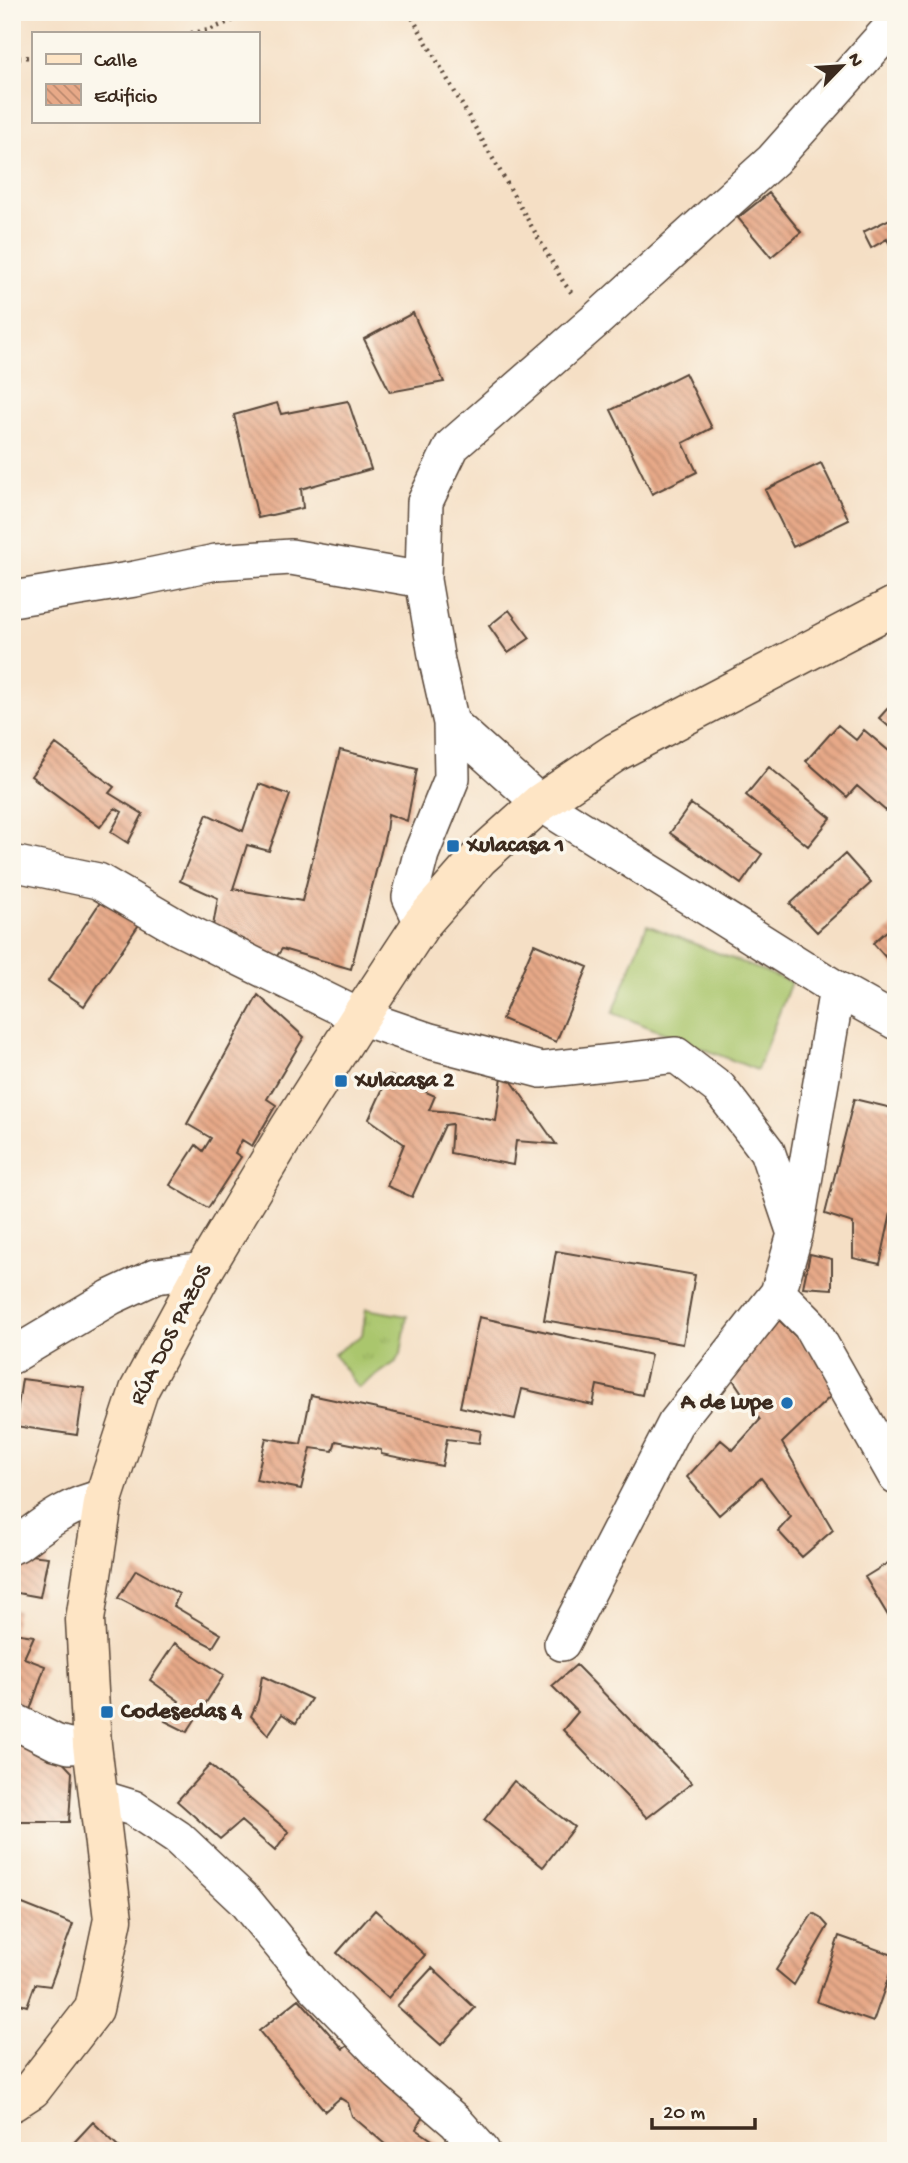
<svg xmlns="http://www.w3.org/2000/svg" width="908" height="2163" font-family="'Gochi Hand',sans-serif">
  <style>
    .grass { fill: #aac66d; stroke: #727846; stroke-width: 2 }
    .park { fill: url(#park-tufts); stroke: #727846; stroke-width: 2 }
    .building { fill: url(#building-back-hatch) }
    .lines { fill: none; stroke-linecap: round; stroke-linejoin: round }
    .street-casing { stroke: #574537; stroke-width: 38 }
    .secondary-casing { stroke: #574537; stroke-width: 41 }
    .path { stroke: #574537; stroke-width: 4.5; stroke-dasharray: 2 5; stroke-linecap: butt }
    .street { stroke: #fff; stroke-width: 35 }
    .secondary { stroke: #fee5c5; stroke-width: 38 }
    .poi-dot { fill: #1f6fb2; stroke: #fbf7ec; stroke-width: 2.5 }
    .labels { text-anchor: middle; dominant-baseline: central; stroke-width: 7; stroke-linejoin: round; paint-order: stroke }
    .poi-label { font-size: 23px; font-weight: bold; fill: #3b2a1e; stroke: #fbf7ec; text-anchor: start }
    .street-label { font-size: 23px; fill: #3b2a1e; stroke: #fbf7ec }
  </style>
  <defs>
    <pattern id="park-tufts" width="24" height="20" patternUnits="userSpaceOnUse" patternTransform="scale(1.75)"><rect width="24" height="20" fill="#aac66d"/><path d="M3 7l-1-3M5 7V3M7 7l1-3M15 17l-1-3M17 17v-4M19 17l1-3" fill="none" stroke="#93aa5e"/></pattern>
    <pattern id="building-back-hatch" width="6" height="6" patternUnits="userSpaceOnUse" patternTransform="scale(1.75)"><rect width="6" height="6" fill="#e7a988"/><path d="M-1 5l2 2M0 0l6 6M5-1l2 2" fill="none" stroke="#bc8a6f"/></pattern>
  </defs>
  <rect width="100%" height="100%" fill="#fbf7ec"/>
  <filter id="ink" filterUnits="userSpaceOnUse"><feTurbulence type="fractalNoise" baseFrequency=".0143" numOctaves="2"/><feDisplacementMap in="SourceGraphic" scale="14" xChannelSelector="R" yChannelSelector="G"/><feConvolveMatrix kernelMatrix="1 2 1 2 8 2 1 2 1" color-interpolation-filters="sRGB"/></filter>
  <filter id="wash" filterUnits="userSpaceOnUse"><feTurbulence type="fractalNoise" baseFrequency=".00686" numOctaves="4" result="noise"/><feDisplacementMap in="SourceGraphic" scale="28" xChannelSelector="R" yChannelSelector="G"/><feGaussianBlur stdDeviation="1.57" result="paint"/><feColorMatrix in="noise" values="0 0 0 0 0 0 0 0 0 0 0 0 0 0 0 0 0 1.4 0 .05"/><feComposite in="paint" operator="in"/></filter>
  <g filter="url(#wash)">
    <rect width="100%" height="100%" fill="#f5dfc5"/>
    <path class="grass" d="M647 925 791 982 757 1070 613 1013Z"/>
    <path class="park" d="M366 1309 407 1316 401 1354 397 1361 358 1388 334 1354 362 1335Z"/>
    <g id="blocks">
      <path class="building" d="M769 193 801 232 771 257 738 218Z
        M896 216V257L887 239 871 248 863 232Z
        M413 313 444 382 390 392 364 339Z
        M685 373 712 428 683 443 697 472 652 494 611 410Z
        M348 401 371 469 301 489 303 508 258 518 234 415 277 403 281 414Z
        M821 463 849 520 793 547 765 490Z
        M509 610 530 638 508 653 489 626Z
        M896 699V733L879 718Z
        M838 725 856 740 864 730 896 757V800L886 811 857 786 847 797 806 761Z
        M56 744 114 787 109 793 143 814 128 843 111 832 122 812 115 808 100 827 31 776Z
        M340 750 417 769 407 821 388 814 386 832 351 969 282 949 274 960 213 926 218 898 180 881 207 814 243 831 259 784 290 795 269 851 247 845 233 889 302 901Z
        M769 767 831 818 808 846 746 795Z
        M691 804 762 854 741 884 670 833Z
        M845 854 871 883 817 932 790 904Z
        M105 895 142 920 84 1006 48 981Z
        M896 923V969L873 943Z
        M534 944 588 967 556 1042 502 1019Z
        M258 995 304 1037 267 1099 276 1105 252 1146 242 1140 235 1153 241 1157 208 1208 170 1185 196 1145 203 1151 211 1138 187 1124Z
        M503 1069 556 1144 516 1141 513 1165 450 1153 452 1124 445 1125 412 1197 387 1186 404 1144 369 1119 389 1075 435 1096 429 1110 452 1112 496 1121Z
        M854 1099 896 1109V1190L880 1264 853 1258V1223L825 1214Z
        M556 1251 695 1275 683 1344 544 1320Z
        M810 1254 832 1259V1289L803 1287Z
        M479 1317 651 1355 642 1395 597 1385 593 1405 522 1389 515 1419 460 1407Z
        M776 1317 820 1360 835 1392 782 1443 833 1530 802 1557 778 1531 791 1517 761 1478 719 1515 687 1477 721 1440 733 1450 760 1420 730 1375Z
        M22 1379 84 1387 77 1435 15 1426Z
        M311 1395 481 1431 479 1443 447 1439 442 1466 381 1454V1450L336 1441 333 1451 311 1448 301 1489 256 1480 266 1438 301 1444Z
        M12 1553 48 1557 40 1597 12 1592Z
        M896 1558V1629L865 1577Z
        M136 1570 179 1594 174 1606 221 1634 213 1647 118 1598Z
        M12 1609 18 1611 13 1633 34 1636 24 1658 45 1666 29 1713 12 1704Z
        M175 1643 224 1675 187 1732 165 1721 179 1701 150 1680Z
        M576 1665 692 1783 647 1818 563 1730 578 1712 552 1686Z
        M262 1676 311 1699 296 1723 282 1714 268 1735 251 1716 258 1700Z
        M12 1728 54 1753 72 1772 69 1822H12Z
        M210 1765 289 1832 275 1851 241 1821 220 1839 177 1801Z
        M514 1781 574 1827 543 1867 484 1820Z
        M20 1903 73 1924 50 1986 35 1984 27 2006 12 2002V1925Z
        M375 1910 425 1955 388 1998 337 1953Z
        M813 1913 820 1917 828 1926 794 1985 776 1970Z
        M839 1936 896 1956 873 2022 817 2002Z
        M432 1968 475 2008 441 2045 397 2006Z
        M299 1999 343 2049 356 2040 380 2065 372 2071 425 2112 416 2129 448 2151H393L352 2116 348 2103 340 2098 325 2111 259 2031Z
        M93 2122 123 2151H66Z"/>
    </g>
  </g>
  <g filter="url(#ink)">
    <use href="#blocks" fill-opacity="0" stroke="#574537" stroke-width="2"/>
    <g class="lines">
      <defs>
        <path id="street" d="M12 599 135 579 216 562 291 557 423 580
          M451 723 540 803 837 989 896 1022
          M12 863 98 881 179 928 360 1017 430 1041 541 1070 676 1055 719 1088 767 1151 795 1234
          M422 923 410 897 421 854 452 778 451 723 437 661 423 580 425 502 452 446 595 321 773 160 896 22
          M778 1293 810 1325 896 1477
          M12 1356 111 1297 156 1276 204 1270
          M12 1546 17 1544C48 1521 65 1506 104 1497
          M562 1643 675 1424 778 1293 795 1234 837 989
          M12 1720 55 1742 69 1746 92 1745
          M100 1798 133 1808 178 1838 244 1900 313 1984 399 2073 456 2122 482 2151"/>
        <path id="secondary" d="M12 2102 32 2089 94 2009 113 1919 92 1745 85 1620 104 1497 139 1390 204 1270 288 1130 360 1017 422 923 479 858 540 803 616 752 896 605"/>
      </defs>
      <use href="#street" class="street-casing"/>
      <use href="#secondary" class="secondary-casing"/>
      <path class="path" d="M409 12 564 283 574 296
        M191 33 209 30 254 12
        M12 58 33 57"/>
      <use href="#street" class="street"/>
      <use href="#secondary" class="secondary"/>
    </g>
  </g>
  <g class="poi-dot">
    <rect x="446" y="839" width="14" height="14" rx="3.5"/>
    <rect x="334" y="1074" width="14" height="14" rx="3.5"/>
    <circle cx="787" cy="1403" r="7"/>
    <rect x="100" y="1705" width="14" height="14" rx="3.5"/>
  </g>
  <g class="labels">
    <g class="poi-label">
      <text x="467" y="846">Xulacasa 1</text>
      <text x="355" y="1081">Xulacasa 2</text>
      <text x="773" y="1403" text-anchor="end">A de Lupe</text>
      <text x="121" y="1712">Codesedas 4</text>
    </g>
    <g class="street-label">
      <text transform="translate(172 1335) rotate(-63)">RÚA DOS PAZOS</text>
    </g>
  </g>
  <rect width="908" height="2163" fill="none" stroke="#fbf7ec" stroke-width="42"/>
  <rect x="32" y="32" width="228" height="91" fill="#fbf7ec" stroke="#aea59a" stroke-width="2"/>
  <rect x="46" y="54" width="35" height="10" fill="#fee5c5" stroke="#aea59a" stroke-width="2"/>
  <text x="94" y="66" font-size="21" fill="#3b2a1e">Calle</text>
  <rect x="46" y="84" width="35" height="21" fill="url(#building-back-hatch)" stroke="#aea59a" stroke-width="2"/>
  <text x="94" y="102" font-size="21" fill="#3b2a1e">Edificio</text>
  <g transform="translate(842 66) rotate(65)" stroke="#fbf7ec" stroke-width="5" paint-order="stroke">
  <path d="M0-5L12 26L0 18L-12 26Z" fill="#3b2a1e"/>
  <text y="-10" font-size="19" font-weight="bold" text-anchor="middle" fill="#3b2a1e">N</text>
  </g>
  <path d="M652 2118v10h103v-10" fill="none" stroke="#3b2a1e" stroke-width="3.5"/>
  <text x="663" y="2118" font-size="21" fill="#3b2a1e" stroke="#fbf7ec" stroke-width="5" paint-order="stroke">20 m</text>
</svg>
